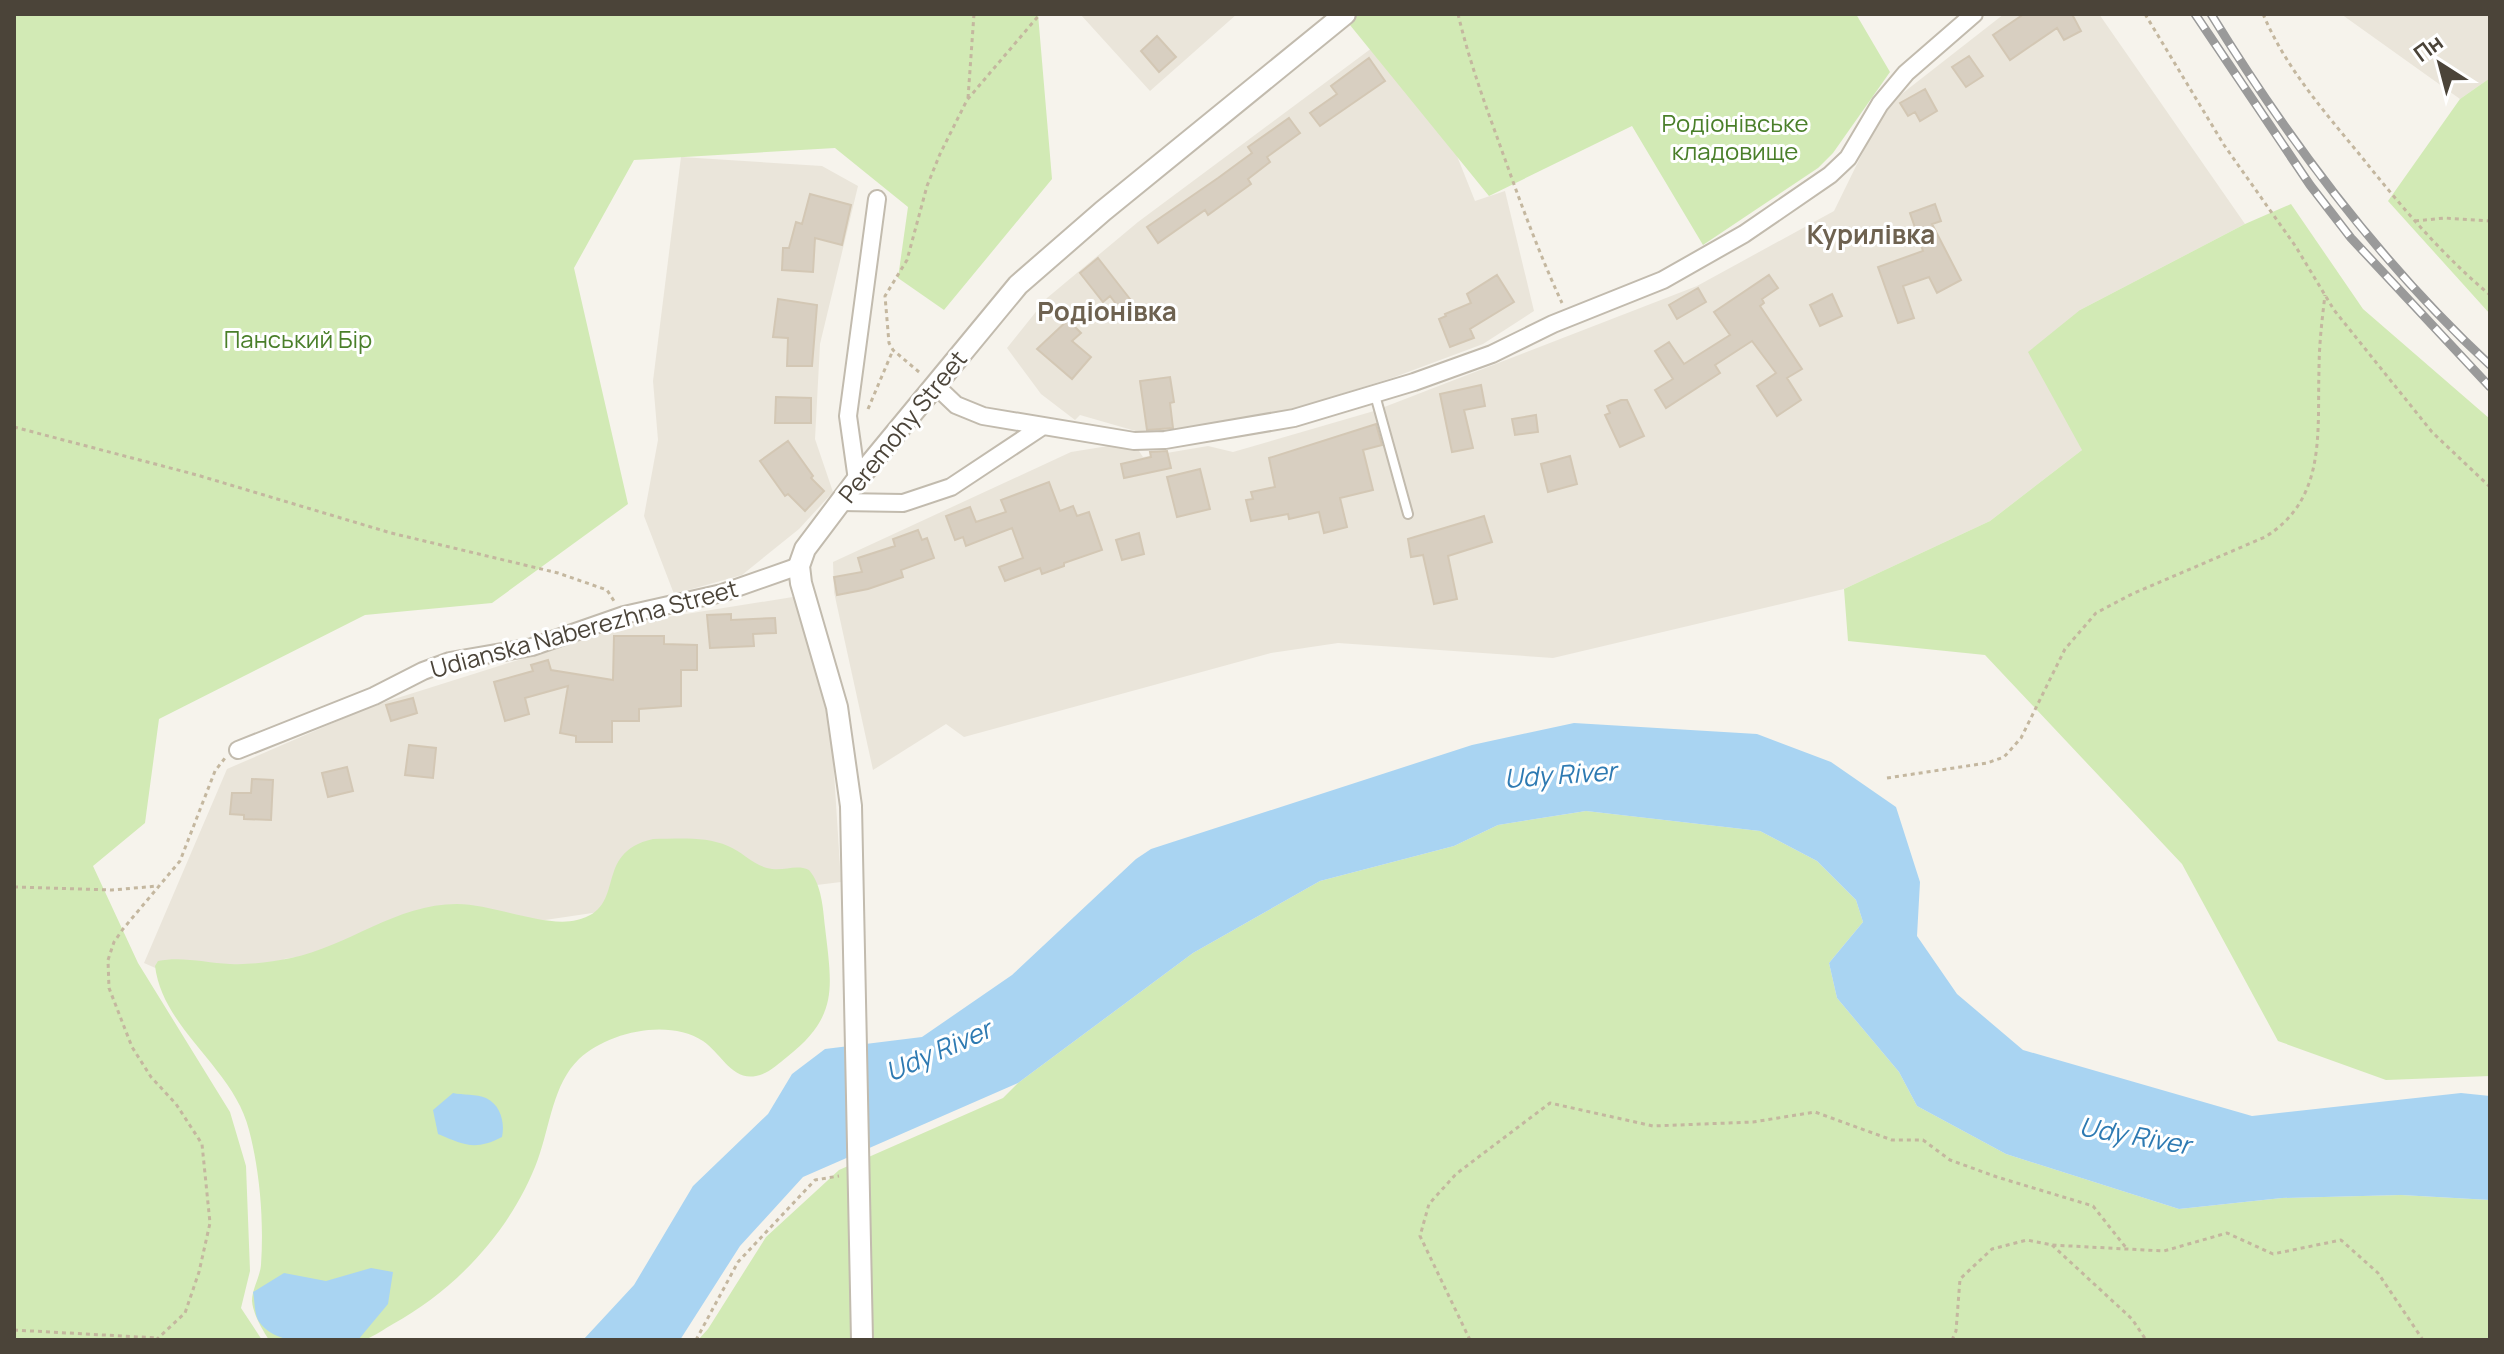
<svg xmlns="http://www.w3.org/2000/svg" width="2504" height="1354" font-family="Manrope,sans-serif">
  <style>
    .residential { fill: #eae5da }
    .green { fill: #d2eab5 }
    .water { fill: #a9d4f2 }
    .building { fill: #d8cfc1; stroke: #d3c7b4; stroke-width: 2 }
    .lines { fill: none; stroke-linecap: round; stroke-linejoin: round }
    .service-casing { stroke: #c2bbae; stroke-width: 12 }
    .minor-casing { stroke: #c2bbae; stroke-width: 20 }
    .tertiary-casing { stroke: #c2bbae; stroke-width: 24 }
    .path { stroke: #c4b79f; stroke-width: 3; stroke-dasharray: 4 4; stroke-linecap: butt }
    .service { stroke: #fff; stroke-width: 8 }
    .minor { stroke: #fff; stroke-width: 16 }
    .tertiary { stroke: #fff; stroke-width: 20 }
    .rail-casing { stroke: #9a9a9a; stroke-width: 9 }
    .rail { stroke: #fff; stroke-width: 6; stroke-dasharray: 18; stroke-linecap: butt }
    .labels { text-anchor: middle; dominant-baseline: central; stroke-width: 6; stroke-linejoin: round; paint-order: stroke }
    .park-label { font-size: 24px; fill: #4a7f2a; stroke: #fff }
    .street-label { font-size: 24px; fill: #4b4439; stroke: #fff }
    .neighbourhood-label { font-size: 26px; font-weight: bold; fill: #6e6250; stroke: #fff }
    .water-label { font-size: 26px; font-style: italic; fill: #2e7ab2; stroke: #fff }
  </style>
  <rect width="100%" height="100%" fill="#f6f3ec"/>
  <path class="residential" d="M1083 14H1237L1150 91 1081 15Z
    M2004 14H2099L2245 224 2080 310 2082 450 1990 521 1844 589 1553 658 1338 643 1271 653 964 737 946 724 873 770 834 592 833 562 1071 452 1133 442 1143 457 1208 446 1233 452 1374 411 1697 286 1834 211 1885 107Z
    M2341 14H2490V78L2460 99Z
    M1380 42 1453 146 1475 201 1505 191 1534 311 1483 344 1392 378 1286 411 1146 434 1080 415 1075 420 1041 394 1007 348 1047 298 1138 222Z
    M681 157 822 166 858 186 820 344 815 439 833 492 799 529 742 575 674 594 644 516 658 440 653 381Z
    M799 596 831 725 841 882 606 911 284 959 263 1015 144 963 227 769 372 706 642 621Z"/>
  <path class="green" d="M14 14H1038L1052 179 944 310 898 278 908 207 835 148 634 160 574 268 628 504 492 603 365 615 159 719 145 823 93 866 138 963 230 1112 246 1166 250 1271 241 1308 262 1340H14Z
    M1341 14H1856L1890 72 1833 153 1818 168 1703 245 1632 126 1489 196Z
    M2490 78V314L2388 201 2460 99Z
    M2291 204 2363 309 2490 419V1076L2386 1080 2278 1041 2182 864 1985 655 1848 641 1844 589 1990 521 2082 450 2028 352 2080 310 2245 224Z
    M1586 811 1760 831 1817 861 1856 900 1863 922 1829 963 1837 998 1899 1072 1917 1106 2006 1154 2179 1209 2282 1198 2401 1195 2490 1200V1340H698L708 1329 766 1237 839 1170 1003 1098 1018 1083 1193 953 1320 881 1454 846 1498 825Z
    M653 839C677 839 705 836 728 846 743 852 755 867 772 869 785 871 796 864 809 870 822 885 823 909 825 927 832 988 839 1016 787 1057 778 1064 768 1074 756 1076 732 1081 721 1053 703 1041 668 1018 608 1032 579 1059 553 1084 550 1126 538 1159 513 1228 457 1289 393 1324 384 1329 375 1336 366 1339 351 1344 289 1340 269 1340 262 1329 253 1314 252 1301 252 1289 260 1277 261 1265 264 1221 260 1172 249 1130 234 1068 163 1030 155 966L158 961C182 956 206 963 230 964 251 965 271 962 291 958 349 946 396 904 457 904 493 904 545 928 577 920 629 908 591 853 653 839Z"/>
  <path class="water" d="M1574 723 1757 734 1831 762 1896 807 1920 882 1917 936 1957 994 2023 1050 2252 1116 2461 1093 2490 1096V1200L2401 1195 2282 1198 2179 1209 2006 1154 1917 1106 1899 1072 1837 998 1829 963 1863 922 1856 900 1817 861 1760 831 1586 811 1498 825 1454 846 1320 881 1193 953 1018 1083 803 1177 740 1246 680 1340H583L634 1285 693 1186 768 1114 792 1074 825 1049 922 1037 1012 975 1136 859 1151 849 1472 745Z
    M453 1093C462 1095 477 1094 486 1098 501 1105 505 1123 502 1137 475 1151 464 1145 438 1134L433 1110Z
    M371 1268 393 1272 388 1304 358 1340C328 1340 281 1350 260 1323 254 1316 255 1301 253 1292L284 1273 326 1281Z"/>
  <path class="building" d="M2024 14H2076L2073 16 2081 31 2064 40 2057 28 2010 60 1993 35Z
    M1157 36 1176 57 1159 72 1141 51Z
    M1969 56 1983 76 1966 87 1952 67Z
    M1369 58 1385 81 1320 126 1310 113 1337 94 1331 86Z
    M1925 89 1937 111 1920 121 1915 112 1908 116 1900 103Z
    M1289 118 1300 133 1267 157 1270 162 1248 179 1251 184 1208 215 1205 210 1158 243 1147 227 1218 178 1252 153 1248 147Z
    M810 194 851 205 842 245 815 238 813 272 782 270 783 248H789L796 222 802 224Z
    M1935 204 1941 221 1932 224 1961 280 1937 293 1929 277 1903 286 1914 318 1898 323 1878 267 1923 251 1910 213Z
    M1098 258 1137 308 1126 317 1110 296 1103 302 1080 273Z
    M1497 275 1514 302 1470 329 1474 338 1450 347 1439 319 1446 316 1445 314 1471 303 1467 294Z
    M1769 275 1778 288 1762 299 1764 303 1760 306 1802 369 1787 378 1801 400 1777 416 1757 386 1776 373 1752 341 1715 365 1720 373 1666 408 1655 390 1673 379 1655 351 1669 342 1684 364 1730 335 1714 312Z
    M1698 288 1706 302 1677 319 1669 305Z
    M1832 294 1842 316 1820 326 1810 305Z
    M778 299 817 305 812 366H787L788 338 773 337Z
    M1068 320 1081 333 1072 341 1091 357 1072 379 1037 349Z
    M1170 377 1174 402 1170 403 1173 428 1147 430 1140 381Z
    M1481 385 1485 406 1464 410 1473 448 1452 452 1440 394Z
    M776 397 811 398V423H775Z
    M1621 400H1627L1644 436 1620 447 1605 415 1610 413 1607 406Z
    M1536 415 1538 432 1515 435 1512 419Z
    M1376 424 1382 445 1363 450 1373 490 1340 498 1347 527 1324 533 1319 512 1289 519 1288 514 1251 521 1246 500 1253 499 1251 492 1275 487 1269 458Z
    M788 441 813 476 811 478 824 491 805 511 788 494 785 496 760 461Z
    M1167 451 1171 468 1124 478 1121 464 1151 457 1150 452Z
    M1570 456 1577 484 1548 492 1541 464Z
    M1200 469 1210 509 1177 517 1167 477Z
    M1049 482 1060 511 1073 506 1077 516 1089 512 1102 550 1064 563V566L1042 574 1040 568 1005 581 999 567 1023 558 1012 528 966 546 963 537 955 540 946 516 970 507 976 522 1006 512 1001 500Z
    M1484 516 1492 542 1448 556 1457 599 1434 604 1423 555 1411 557 1408 539Z
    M918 530 922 540 927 538 934 558 901 570 903 577 868 589 837 595 834 577 862 572 858 558 895 546 893 539Z
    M1139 533 1144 554 1122 560 1116 540Z
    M731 614V620L775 618 776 633 753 634 754 646 710 648 707 615Z
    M614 636H664V644L697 645V670H681V706L639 709V721H612V742H576V736L560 733 568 686 525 698 529 714 505 721 494 682 533 671 531 665 548 660 551 670 613 680Z
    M413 698 417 713 391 721 386 705Z
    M409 745 436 748 433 778 405 775Z
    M347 767 353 791 328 797 322 773Z
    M252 779 273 780 271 820 244 819V815L230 814 232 793H251Z"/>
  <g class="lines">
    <defs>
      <path id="service" d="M1375 395 1408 514"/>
      <path id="minor" d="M935 385 956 405 983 416 1134 441 1165 440 1294 418 1414 382 1492 354 1553 324 1663 280 1744 234 1830 175 1848 158 1880 104 1906 73 1974 14
        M857 480 848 416 877 199
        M841 502 903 503 951 487 1043 426
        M238 750 374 696 423 671 450 661 532 647 624 615 722 593 799 566"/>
      <path id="tertiary" d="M862 1340 851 806 837 707 801 583 799 566 805 549 857 480 1018 285 1103 211 1345 14"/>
    </defs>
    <use href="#service" class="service-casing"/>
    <use href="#minor" class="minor-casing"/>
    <use href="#tertiary" class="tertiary-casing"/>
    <path class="path" d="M1458 14C1468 56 1482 96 1497 137 1517 193 1537 249 1562 303
      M2145 14 2224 145 2296 247 2334 310 2432 432 2490 487
      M2263 14C2286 68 2323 110 2360 155 2400 205 2441 254 2490 295
      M968 98 974 14
      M2415 221 2445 218 2490 221
      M919 372 893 350 889 343 885 296 907 260 927 186 940 154 967 100 1040 14
      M868 409 893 350
      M14 427 197 475 391 533 558 573 607 590 614 601
      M1887 778 1987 763 2004 757 2021 738 2065 649 2096 613 2132 594 2265 537C2327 499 2317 432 2319 370 2319 345 2322 320 2325 295
      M14 887 112 890 158 886
      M2052 1245 2132 1319 2146 1340
      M14 1330 158 1338
      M156 1340 185 1313 199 1272 210 1223 202 1144 176 1104 151 1077 132 1047 109 988 108 960 114 942 123 929 180 861 215 771 225 758
      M696 1340 738 1262 815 1180 839 1176
      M1470 1340 1420 1236 1429 1204 1456 1174 1550 1103 1653 1126 1753 1122 1815 1112 1892 1140H1923L1950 1160 1997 1177 2093 1206 2127 1249
      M1952 1340 1956 1331 1960 1279 1992 1249 2027 1240 2052 1245 2164 1251 2227 1233 2273 1254 2341 1240 2378 1273 2423 1340"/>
    <use href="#service" class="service"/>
    <use href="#minor" class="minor"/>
    <use href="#tertiary" class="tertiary"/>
    <defs>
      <path id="rail" d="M2195 14 2310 185 2351 238 2490 387
        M2211 14C2289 141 2380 263 2490 365"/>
    </defs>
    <use href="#rail" class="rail-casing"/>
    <use href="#rail" class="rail"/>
  </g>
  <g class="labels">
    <g class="park-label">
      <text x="1735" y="122">Родіонівське<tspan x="1735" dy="28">кладовище</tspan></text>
      <text x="298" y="338">Панський Бір</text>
    </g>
    <g class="street-label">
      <text transform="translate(902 426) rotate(-51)">Peremohy Street</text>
      <text transform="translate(584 628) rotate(-15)">Udianska Naberezhna Street</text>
    </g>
    <g class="neighbourhood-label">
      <text x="1871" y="234">Курилівка</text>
      <text x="1107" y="311">Родіонівка</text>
    </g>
    <g class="water-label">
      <text transform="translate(1560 774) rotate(-4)">Udy River</text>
      <text transform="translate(938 1050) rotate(-24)">Udy River</text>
      <text transform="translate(2135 1135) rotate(10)">Udy River</text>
    </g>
  </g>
  <rect width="2504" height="1354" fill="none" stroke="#4b4439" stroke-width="32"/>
  <g transform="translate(2440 64) rotate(324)" stroke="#ffffff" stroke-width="6" paint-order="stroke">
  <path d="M0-6L14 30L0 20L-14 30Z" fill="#4b4439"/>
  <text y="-12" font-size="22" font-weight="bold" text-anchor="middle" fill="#4b4439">Пн</text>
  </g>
</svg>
